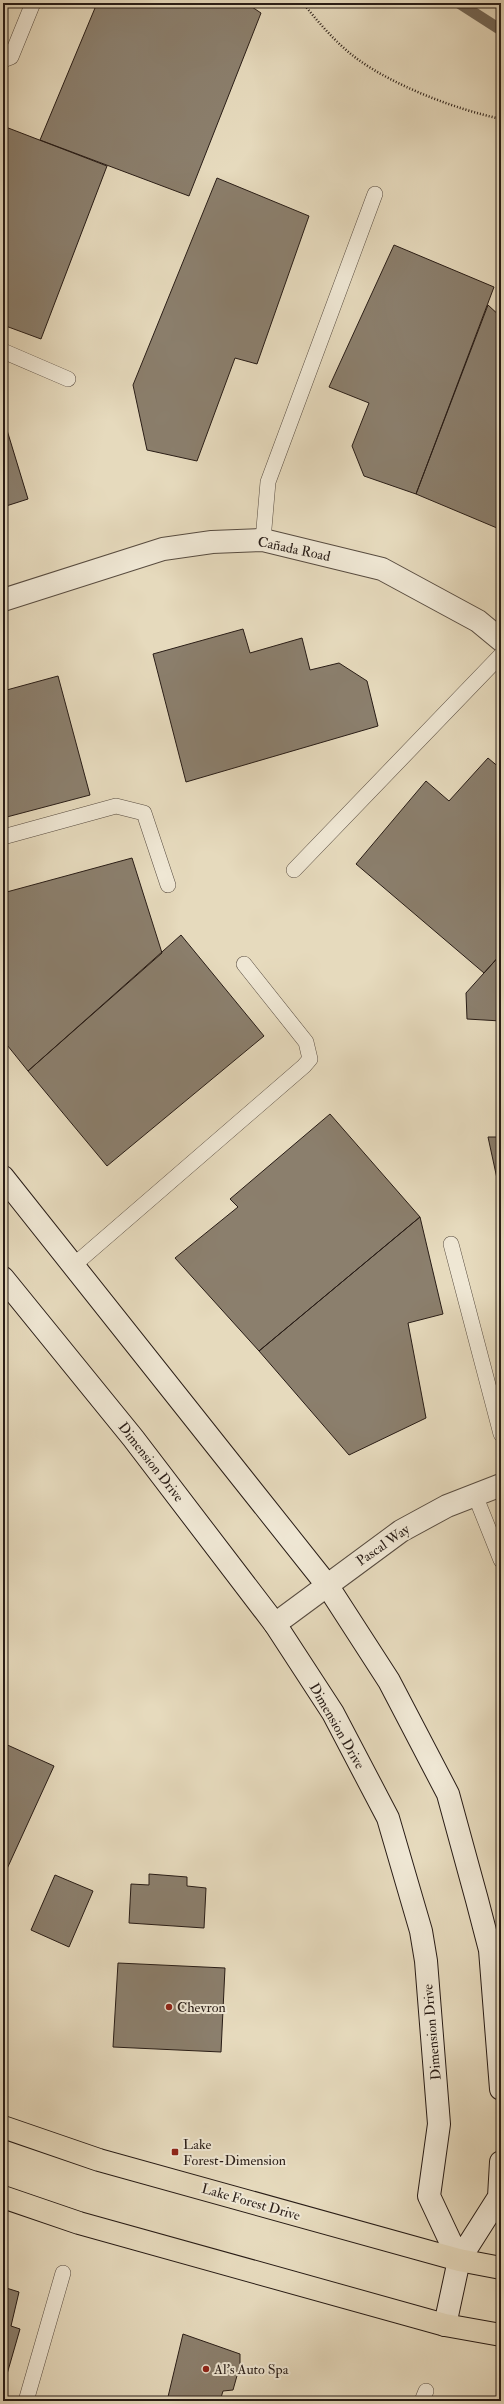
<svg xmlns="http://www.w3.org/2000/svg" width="504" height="2404" font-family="'IM FELL Double Pica',serif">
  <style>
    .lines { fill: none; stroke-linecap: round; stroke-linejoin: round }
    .stream { stroke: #736758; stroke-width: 11 }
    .building { fill: #8b7f6d; stroke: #281c16 }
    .service-casing { stroke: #584c40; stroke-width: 16 }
    .minor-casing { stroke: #584c40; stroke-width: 24 }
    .secondary-casing { stroke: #281c16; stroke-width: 24 }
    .primary-casing { stroke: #281c16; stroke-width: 24 }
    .path { stroke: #281c16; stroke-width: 2.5; stroke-dasharray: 1 2; stroke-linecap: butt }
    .service { stroke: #efe7d4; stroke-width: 15 }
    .minor { stroke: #efe7d4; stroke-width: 22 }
    .secondary { stroke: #efe7d4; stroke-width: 22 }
    .primary { stroke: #e6dabd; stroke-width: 22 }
    .poi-dot { fill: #8f2418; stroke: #efe7d4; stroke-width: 1.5 }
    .labels { text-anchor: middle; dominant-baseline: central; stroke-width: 4; stroke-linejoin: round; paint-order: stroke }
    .street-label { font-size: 14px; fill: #281c16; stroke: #efe7d4 }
    .poi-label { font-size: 14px; fill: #281c16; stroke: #efe7d4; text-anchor: start }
  </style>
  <rect width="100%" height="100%" fill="#e6dabd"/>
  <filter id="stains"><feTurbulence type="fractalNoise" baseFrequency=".005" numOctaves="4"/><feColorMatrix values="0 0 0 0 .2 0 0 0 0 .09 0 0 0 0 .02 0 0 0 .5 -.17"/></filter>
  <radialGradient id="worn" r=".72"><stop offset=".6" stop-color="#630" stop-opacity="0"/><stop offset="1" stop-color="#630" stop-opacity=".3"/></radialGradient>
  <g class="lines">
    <path class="stream" d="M459 3 501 30"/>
  </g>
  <path class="building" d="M83 3H246L261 13 189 196 40 140 95 8Z
    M3 126 107 166 41 339 3 325Z
    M217 178 309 216 257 364 235 358 197 461 147 450 133 385Z
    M394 245 494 287 416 494 364 476 352 446 369 403 329 387Z
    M488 305 501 317V517L497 528 416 494Z
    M3 417 28 499 3 507Z
    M243 629 250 653 302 638 310 670 339 663 367 681 378 726 186 782 153 654Z
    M58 676 90 795 3 818V691Z
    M488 758 501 769V954L484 973 356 864 426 781 449 801Z
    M132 858 162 953 28 1071 3 1040V893Z
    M181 935 264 1036 107 1166 28 1071Z
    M501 954V1021L467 1019 466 993Z
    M330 1114 420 1217 259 1351 175 1258 238 1207 230 1199Z
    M488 1137H501V1197Z
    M420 1217 443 1314 408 1323 426 1418 349 1455 259 1351Z
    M3 1743 54 1766 6 1871 3 1870Z
    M149 1874 187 1877V1886L206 1888 204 1928 129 1923 131 1884 149 1885Z
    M55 1875 93 1891 69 1947 31 1930Z
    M118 1963 225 1968 221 2052 113 2047Z
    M3 2287 19 2292 11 2326 20 2329 3 2388Z
    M183 2334 240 2354V2365L233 2390 223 2391 220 2401H167Z"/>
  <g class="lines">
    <defs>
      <path id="service" d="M3 60 11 57 33 3
        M3 351 68 379
        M263 540 268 482 375 194
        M3 837 116 806 144 813 168 885
        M294 870 501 655
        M451 1244 501 1434
        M74 1265 304 1066 310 1059 306 1042 244 964
        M475 1495 501 1560
        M26 2401 63 2273
        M422 2401 426 2391"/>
      <path id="minor" d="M3 600 163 549 212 542 263 540 382 569 478 621 501 640
        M275 1624 401 1531 447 1506 501 1485"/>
      <path id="secondary" d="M3 1177 327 1585 389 1681 448 1794 477 1900 490 1950 501 2089
        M3 1278 133 1438 275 1624 333 1713 388 1818 421 1931 426 1961 439 2124 429 2196 459 2260
        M445 2325 459 2260 499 2197 501 2162"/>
      <path id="primary" d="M3 2127 99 2160 459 2260 501 2268
        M3 2197 79 2223 445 2325 501 2335"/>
    </defs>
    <use href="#service" class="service-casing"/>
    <use href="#minor" class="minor-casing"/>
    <use href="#secondary" class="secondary-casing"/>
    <use href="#primary" class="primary-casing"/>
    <path class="path" d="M303 3C318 22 336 43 356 58 394 86 455 109 501 119"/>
    <use href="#service" class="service"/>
    <use href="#minor" class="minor"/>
    <use href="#secondary" class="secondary"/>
    <use href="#primary" class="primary"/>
  </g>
  <g class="poi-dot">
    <circle cx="169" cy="2007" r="4"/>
    <rect x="171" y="2148" width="8" height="8" rx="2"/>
    <circle cx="206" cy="2369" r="4"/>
  </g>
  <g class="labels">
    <g class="street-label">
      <text transform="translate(294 549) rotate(12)">Cañada Road</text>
      <text transform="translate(151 1462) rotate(52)">Dimension Drive</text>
      <text transform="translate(383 1545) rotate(-35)">Pascal Way</text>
      <text transform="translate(337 1726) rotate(60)">Dimension Drive</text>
      <text transform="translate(432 2032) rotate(-95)">Dimension Drive</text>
      <text transform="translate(251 2202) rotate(16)">Lake Forest Drive</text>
    </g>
    <g class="poi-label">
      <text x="177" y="2007">Chevron</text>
      <text x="183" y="2144">Lake<tspan x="183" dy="16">Forest-Dimension</tspan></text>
      <text x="214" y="2369">Al's Auto Spa</text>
    </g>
  </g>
  <rect width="504" height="2404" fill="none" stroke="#e6dabd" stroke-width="16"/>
  <rect x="4" y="4" width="496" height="2396" fill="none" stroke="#281c16" stroke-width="2"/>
  <rect x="8" y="8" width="488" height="2388" fill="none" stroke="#281c16"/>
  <rect width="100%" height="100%" filter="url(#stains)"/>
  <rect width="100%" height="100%" fill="url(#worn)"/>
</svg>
